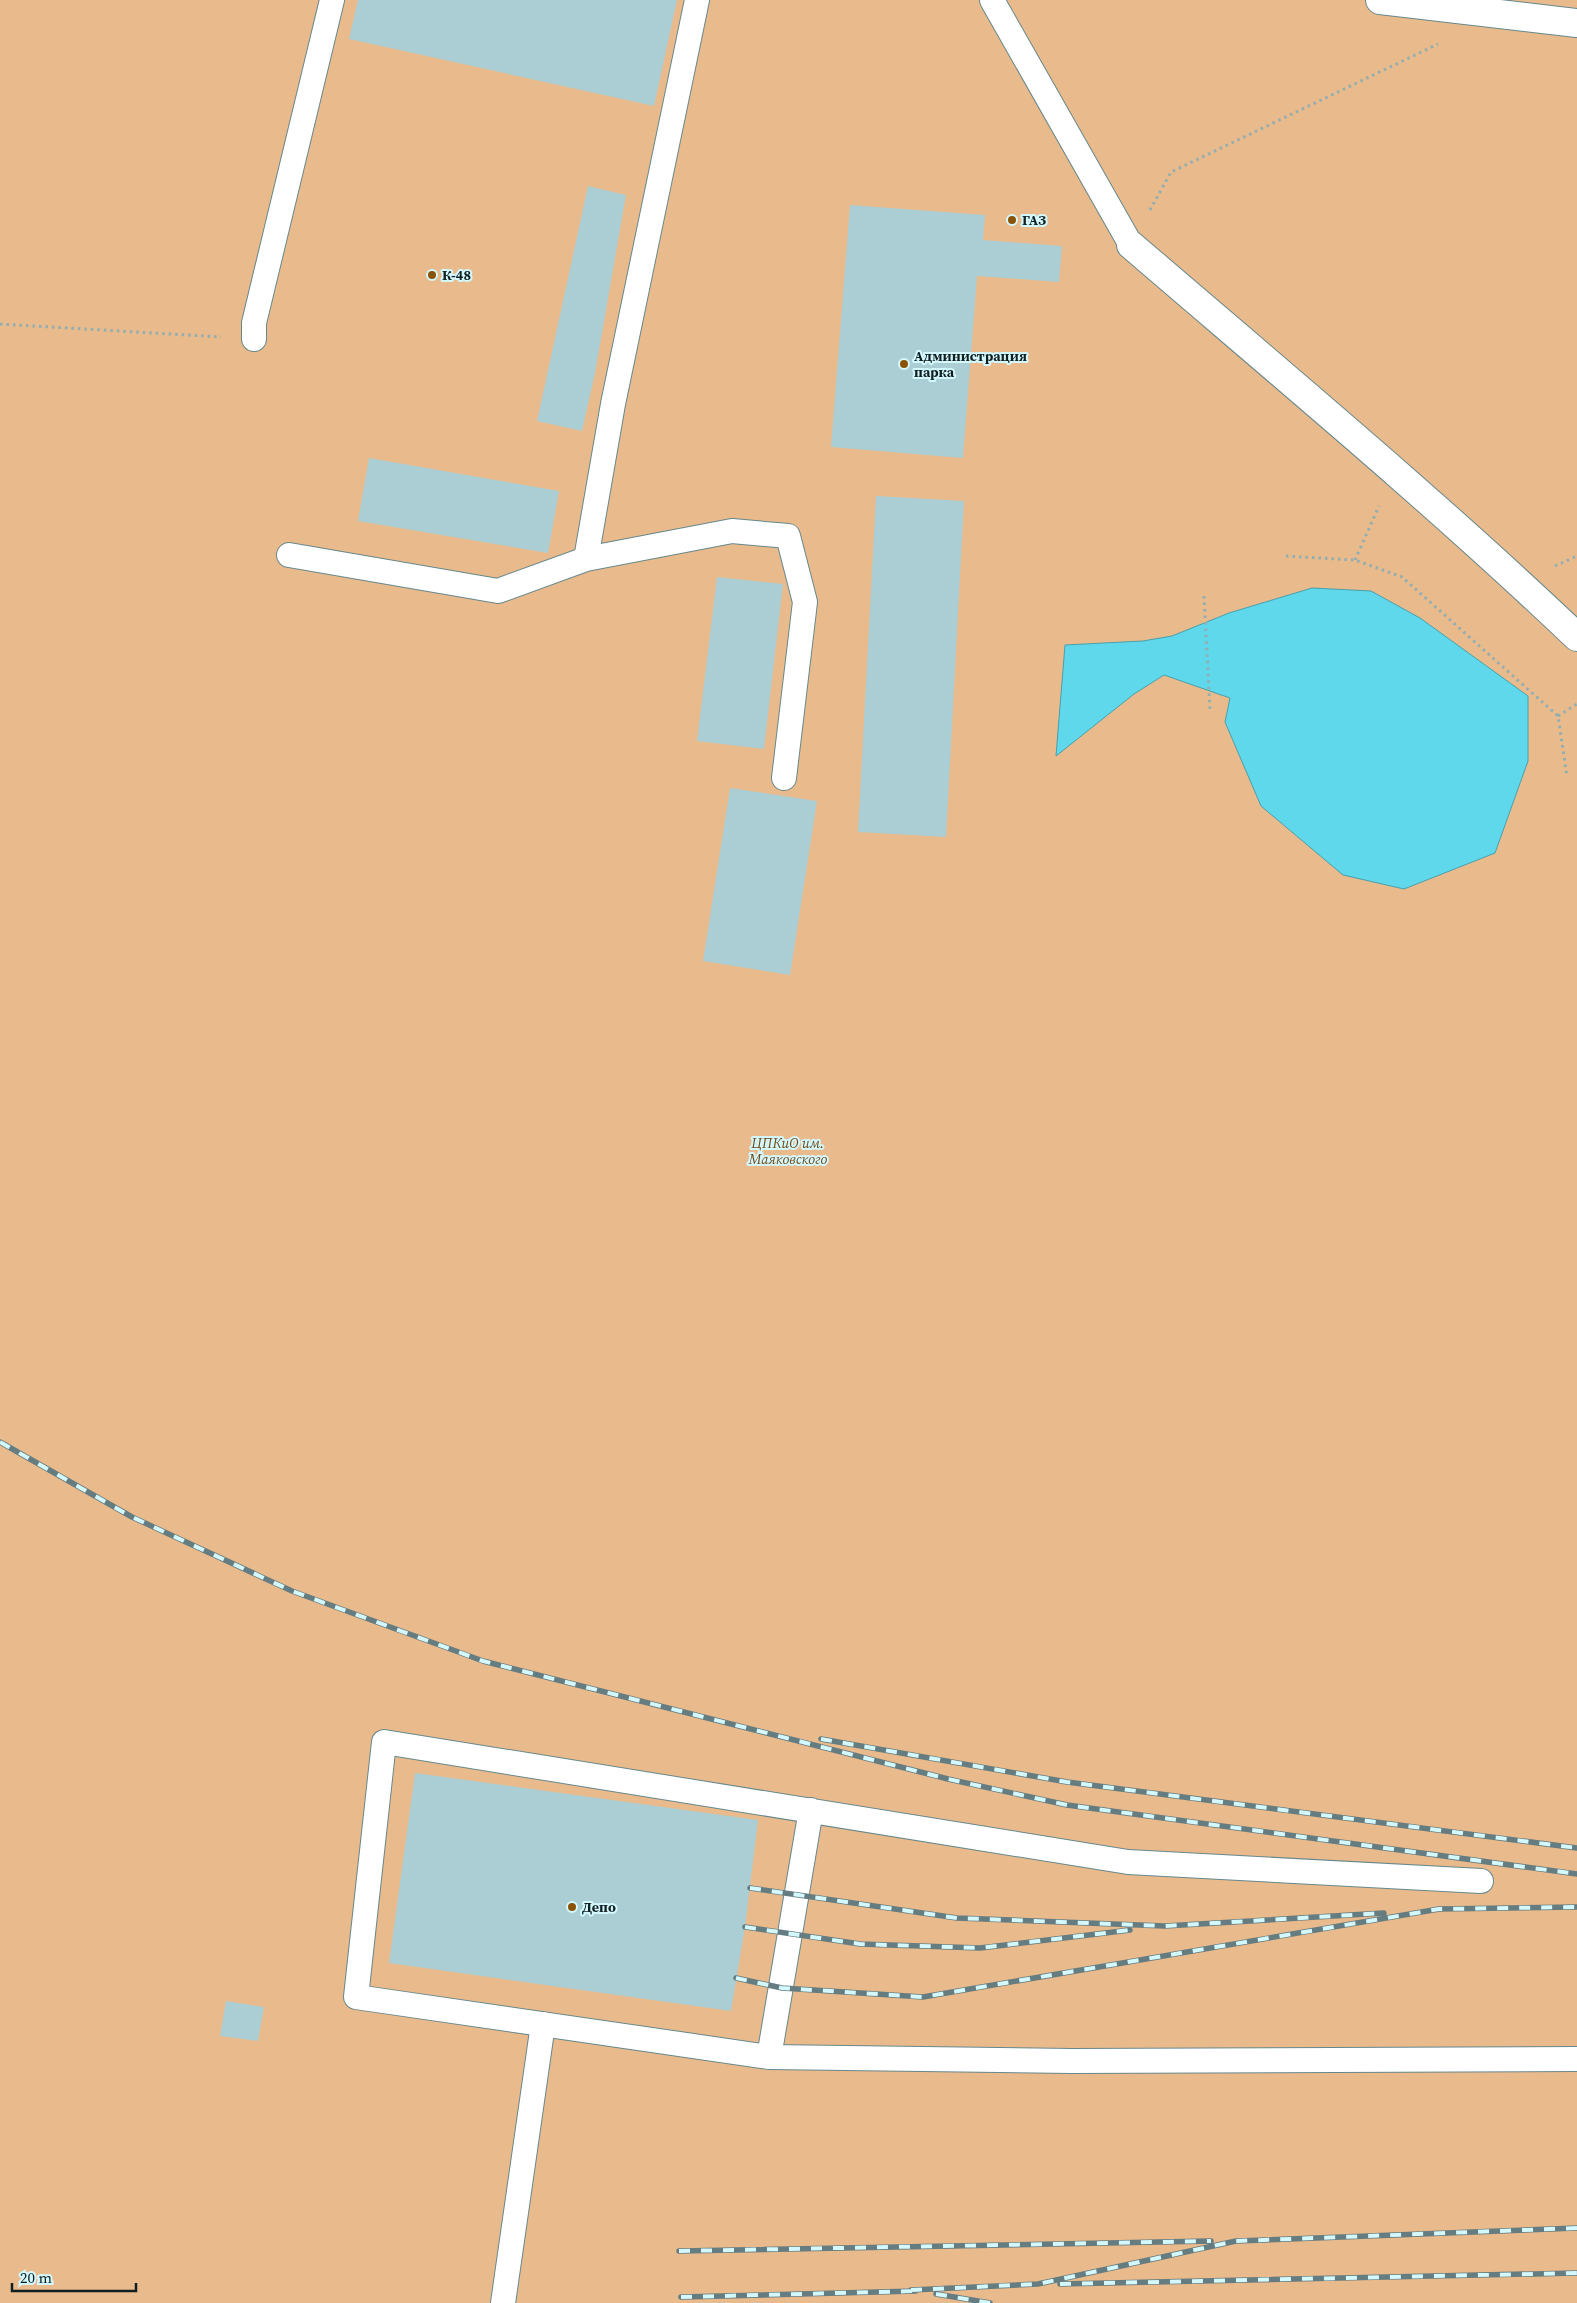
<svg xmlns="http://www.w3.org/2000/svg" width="1577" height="2303" font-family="'Source Serif 4',serif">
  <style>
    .green { fill: #e9ba8b }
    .water { fill: #5fd8eb; stroke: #48a0ae }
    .building { fill: #abced4 }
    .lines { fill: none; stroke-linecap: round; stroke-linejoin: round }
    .lane-casing { stroke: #66888d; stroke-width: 26 }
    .street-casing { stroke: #66888d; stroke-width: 30 }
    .path { stroke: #91aeb2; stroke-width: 3; stroke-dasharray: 2.5 4; stroke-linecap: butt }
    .lane { stroke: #fff; stroke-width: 24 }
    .street { stroke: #fff; stroke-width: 28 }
    .rail-casing { stroke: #657c80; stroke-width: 5.5 }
    .rail { stroke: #d3f8fe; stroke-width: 4; stroke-dasharray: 11; stroke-linecap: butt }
    .poi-dot { fill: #8b5306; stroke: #d3f8fe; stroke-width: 2 }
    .labels { text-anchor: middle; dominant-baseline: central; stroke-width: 4; stroke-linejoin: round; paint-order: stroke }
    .poi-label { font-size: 14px; font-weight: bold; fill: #121f21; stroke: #d3f8fe; text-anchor: start }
    .park-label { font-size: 14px; font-style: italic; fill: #724818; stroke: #d3f8fe }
  </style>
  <rect width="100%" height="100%" fill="#d3f8fe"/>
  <path class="green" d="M0 0H1577V2303H0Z"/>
  <path class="water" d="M1312 588 1371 591 1420 618 1528 696V761L1495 853 1404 889 1343 875 1261 806 1225 722 1230 698 1164 675 1134 694 1056 756 1065 645 1143 641 1172 636 1229 613Z"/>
  <path class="building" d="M358 0H677L654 106 349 39Z
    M588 186 626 195 595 373 582 431 537 421Z
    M850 205 985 215 983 240 1062 246 1059 282 977 276 963 458 831 447Z
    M369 458 559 491 548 553 358 521Z
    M876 496 964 501 946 837 858 832Z
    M717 577 783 584 764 749 697 741Z
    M730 788 817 801 790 975 703 961Z
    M415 1773 758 1820 745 1927 731 2011 389 1963Z
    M226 2001 264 2007 258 2041 220 2036Z"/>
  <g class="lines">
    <defs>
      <path id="lane" d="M992 0 1131 245
        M254 339V323L332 0
        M289 555 498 591 586 559 732 531 788 536 805 602 784 778
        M586 559 613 404 697 0
        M811 1810 769 2057 1072 2061 1577 2059
        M769 2057 356 1997 384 1742 1128 1862 1481 1881
        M503 2303 543 2024"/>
      <path id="street" d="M1380 0 1577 23
        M1131 245C1281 374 1434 501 1577 637"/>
    </defs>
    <use href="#lane" class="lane-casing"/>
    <use href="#street" class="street-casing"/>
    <path class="path" d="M1150 210 1171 172 1438 44
      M0 324 221 337
      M1286 556 1355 560 1402 577 1558 716 1567 777
      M1355 560 1379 506
      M1555 566 1577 556
      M1204 596 1210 710
      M1558 716 1577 704"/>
    <use href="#lane" class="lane"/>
    <use href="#street" class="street"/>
    <defs>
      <path id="rail" d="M0 1442 132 1517 292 1591 483 1661 948 1779 1067 1805 1577 1874
        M821 1739 1067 1782 1577 1848
        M750 1888 957 1918 1165 1926 1384 1913
        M745 1927 860 1944 980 1948 1130 1930
        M736 1978 782 1988 923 1997 1439 1909 1577 1907
        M679 2251 1211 2241
        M1060 2284 1577 2273
        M911 2290 1038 2284 1236 2241 1577 2228
        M936 2294 990 2303
        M681 2297 916 2291"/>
    </defs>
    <use href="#rail" class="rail-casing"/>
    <use href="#rail" class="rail"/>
  </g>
  <g class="poi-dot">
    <circle cx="1012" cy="220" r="5"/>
    <circle cx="432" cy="275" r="5"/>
    <circle cx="904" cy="364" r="5"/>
    <circle cx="572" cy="1907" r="5"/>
  </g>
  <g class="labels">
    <g class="poi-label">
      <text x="1022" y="220">ГАЗ</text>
      <text x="442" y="275">К-48</text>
      <text x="914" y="356">Администрация<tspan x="914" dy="16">парка</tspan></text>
      <text x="582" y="1907">Депо</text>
    </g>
    <g class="park-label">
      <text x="788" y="1143">ЦПКиО им.<tspan x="788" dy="16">Маяковского</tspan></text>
    </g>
  </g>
  <path d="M12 2283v8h124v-8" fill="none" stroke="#121f21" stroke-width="2.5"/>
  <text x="20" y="2283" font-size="15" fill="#121f21" stroke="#d3f8fe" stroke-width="4" paint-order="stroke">20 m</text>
</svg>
